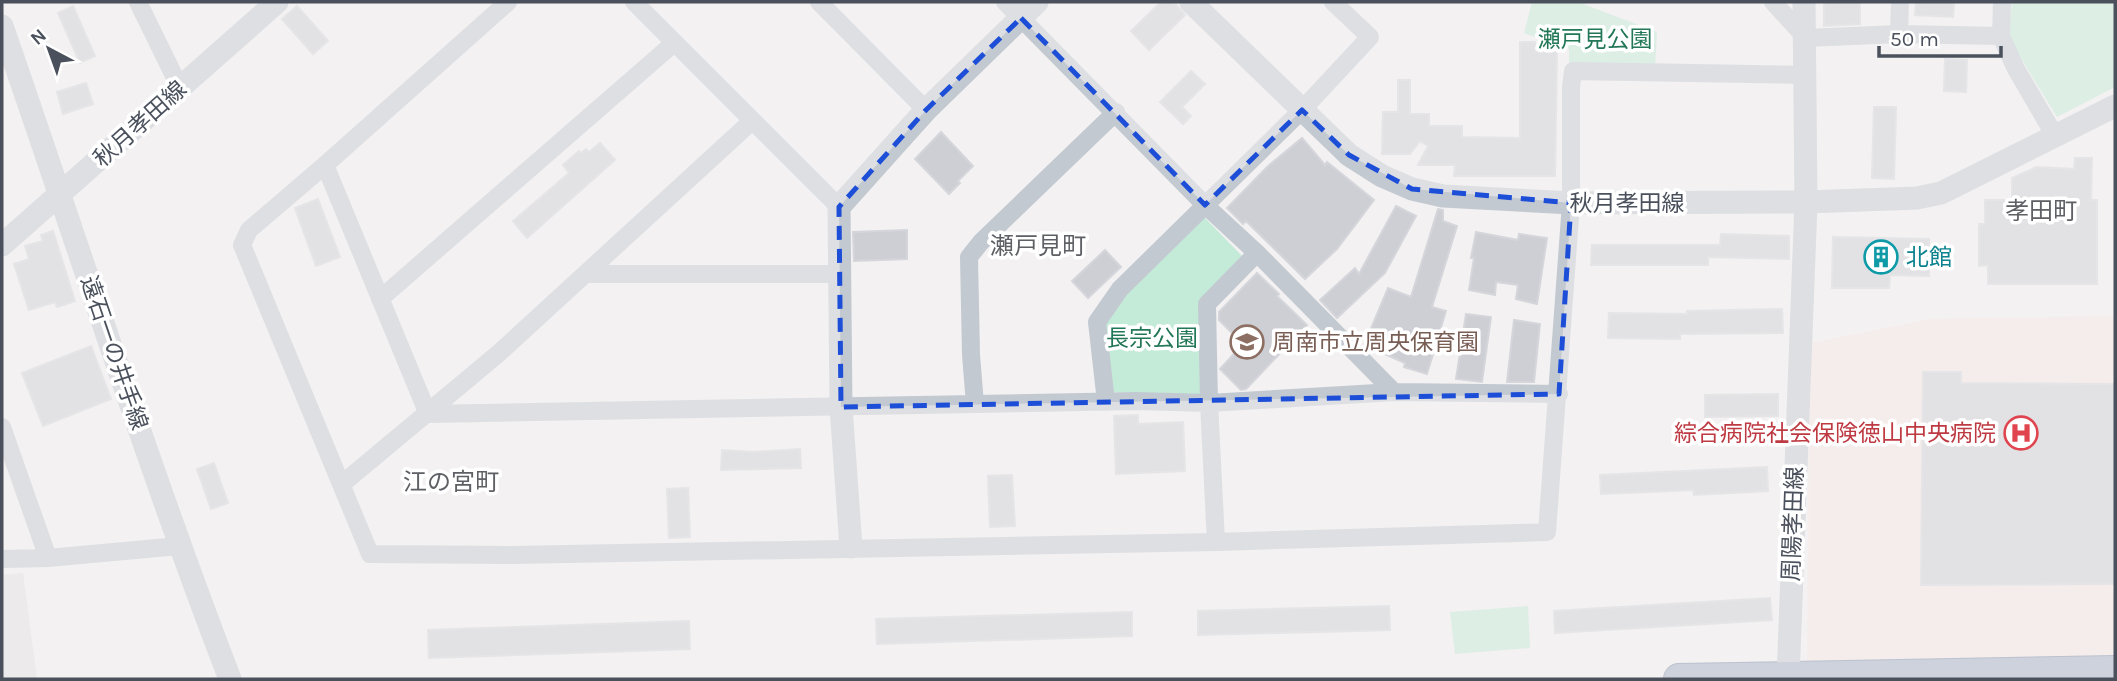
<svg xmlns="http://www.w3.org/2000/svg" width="2117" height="681" font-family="Karla,'Noto Sans JP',sans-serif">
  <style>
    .education { fill: #e4e2e2 }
    .medical { fill: #f9e9e5 }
    .green { fill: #c4ebd8 }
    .building { fill: #cecfd4; stroke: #d5d6db; stroke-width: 2 }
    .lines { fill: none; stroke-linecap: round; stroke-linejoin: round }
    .trunk-casing { stroke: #7989a5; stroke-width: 32 }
    .minor { stroke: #c3c9d1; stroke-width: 18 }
    .tertiary { stroke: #c3c9d1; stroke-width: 23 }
    .trunk { stroke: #a0aec3; stroke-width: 30 }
    .marked { fill: none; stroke: #1d4ed8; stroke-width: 5; stroke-dasharray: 14 9; stroke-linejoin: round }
    .labels { text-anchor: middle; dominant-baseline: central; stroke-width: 7; stroke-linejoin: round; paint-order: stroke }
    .park-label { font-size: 23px; fill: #227757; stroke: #fff }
    .street-label { font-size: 23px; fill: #4a515c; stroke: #fff }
    .culture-label { font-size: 23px; fill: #0d838f; stroke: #fff; text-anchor: start }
    .education-label { font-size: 23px; fill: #785e54; stroke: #fff; text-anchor: start }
    .health-label { font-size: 23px; fill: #be3a42; stroke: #fff; text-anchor: end }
    .neighbourhood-label { font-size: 24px; fill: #5e6065; stroke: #fff }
  </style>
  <rect width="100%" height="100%" fill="#f3f1f1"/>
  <path class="education" d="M23 573 37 679H2V575Z"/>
  <path class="medical" d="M2115 316V679L1807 664 1810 343 1930 319Z"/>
  <path class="green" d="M1532 2H1578L1657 32 1655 67H1569V49L1524 33Z
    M2012 2H2115V87L2057 117 2016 50 2009 34Z
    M1204 217 1243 257 1203 296 1200 307 1201 395 1110 392 1104 325 1119 302Z
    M1528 606 1530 648 1455 654 1450 612Z"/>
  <path class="building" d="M1161 2H1174L1185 15 1149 50 1131 31Z
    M1824 2H1860V24L1824 26Z
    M1916 2H1954L1953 17 1915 15Z
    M73 6 95 56 80 63 58 13Z
    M297 6 328 41 313 54 282 19Z
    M1520 42H1535V52H1557L1555 176H1454L1455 165H1418L1428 146 1420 141 1410 154H1382L1383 112H1398V80H1410V114H1429V126H1462V137L1520 138Z
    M1945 59 1967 60 1966 92 1944 91Z
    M1191 71 1205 84 1182 107 1191 116 1183 124 1160 102Z
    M86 83 93 104 63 114 57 92Z
    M1874 107H1896L1894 179 1872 178Z
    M941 132 973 166 958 181 960 183 949 194 915 159Z
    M1302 138 1325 165 1327 162 1374 200 1337 249 1305 279 1246 221 1243 224 1227 208 1268 166Z
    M600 143 615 160 527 238 513 221 569 173 563 165 579 151 581 153 586 149 589 152Z
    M2075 158H2092L2091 200H2097V284H1988V265L1979 266V224H1985V200H2012V178L2037 167 2074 169Z
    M318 199 340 257 316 266 295 208Z
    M1396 206 1416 216 1385 273 1337 318 1320 300 1355 268 1359 274Z
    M1438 209 1443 210V221L1457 226 1432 307 1446 311 1427 374 1404 367 1405 363 1364 345 1388 288 1411 297Z
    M907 230V259L854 261 853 232Z
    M53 231 75 301 57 307 55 302 29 310 14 264 29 259 25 246 43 241 41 235Z
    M1476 232 1518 240 1519 234 1547 238 1537 304 1516 299 1518 285 1496 282 1495 295 1469 290 1474 258H1471Z
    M1721 234 1789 236V259L1708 257V265H1591L1592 245H1720Z
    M1833 237 1929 239V276L1890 275 1889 288H1832Z
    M1105 250 1121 267 1088 298 1072 281Z
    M1257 273 1279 294 1277 296 1307 325 1246 389 1241 390 1220 369 1243 344 1219 320V312Z
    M1782 309 1783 333 1680 334V339L1608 338 1609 313 1687 314V311Z
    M1466 314 1491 317 1482 382 1456 379Z
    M1514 320 1540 324 1534 382H1507Z
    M91 346 111 399 43 426 22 373Z
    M1923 372H1961V383L2115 384V584L1921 585Z
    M1778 394V416L1705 417V395Z
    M1138 415V424L1183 422 1185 471 1116 474 1114 416Z
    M800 449 801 468 721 470 722 450 753 452Z
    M214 463 228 503 211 509 197 469Z
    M1767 467 1768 491 1694 495 1693 490 1601 494 1600 475Z
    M1012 475 1015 526 990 527 988 476Z
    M688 488 690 537 669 538 667 489Z
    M1770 598 1772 620 1555 633 1554 611Z
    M1389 606 1390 630 1198 635V611Z
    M1132 612V636L877 644 876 619Z
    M689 621 690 649 429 658 428 630Z"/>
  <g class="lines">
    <defs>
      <path id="trunk" d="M1679 679 2115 671"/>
    </defs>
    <use href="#trunk" class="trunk-casing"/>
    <path class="minor" d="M138 2 180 88
      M508 2 325 165 249 230 242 245 370 554 514 555 1216 542 1547 532 1571 203V87L1573 71 1806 75
      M634 2 839 207
      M819 2 926 110
      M1005 2 1205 205 1257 253 1394 392
      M1773 2 1806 38 1899 34 2001 36
      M2002 2 2001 36 2016 69 2055 136
      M1899 34 1900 2
      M325 165 428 414
      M586 274H838
      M380 299 674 43
      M1106 402 1097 322 1120 289 1302 110 1370 37 1333 2
      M975 404 971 355 969 257 981 242 1116 112
      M428 414 1136 401 1209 403 1394 392 1559 394
      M2 427 48 558
      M342 484 499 353 752 121
      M1216 542 1209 403 1207 304 1257 253
      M2 559 48 558 179 546"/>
    <path class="tertiary" d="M1191 2 1349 155 1382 176 1412 189 1443 196 1571 203 1806 202 1917 198 1941 193 2115 106
      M2 26C78 244 147 464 230 679
      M2 245 277 2
      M851 547 841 407 839 207 926 110 1037 2
      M1788 679 1806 202 1804 2"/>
    <use href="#trunk" class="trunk"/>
  </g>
  <path d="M0 0H2117V681H0ZM1021 18 1205 205 1302 110 1349 155 1412 189 1571 203 1559 394 841 407 839 207 926 110Z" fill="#f3f1f1" fill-opacity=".55" fill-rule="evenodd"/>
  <path class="marked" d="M1021 18 1205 205 1302 110 1349 155 1412 189 1571 203 1559 394 841 407 839 207 926 110Z"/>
  <defs>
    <symbol id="building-ring" viewBox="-11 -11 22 22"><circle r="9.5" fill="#fff" stroke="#0f9aa8" stroke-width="1.5"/><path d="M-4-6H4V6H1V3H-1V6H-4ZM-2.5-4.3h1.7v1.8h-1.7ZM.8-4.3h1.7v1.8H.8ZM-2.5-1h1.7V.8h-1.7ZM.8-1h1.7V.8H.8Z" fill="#0f9aa8"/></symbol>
    <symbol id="school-ring" viewBox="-11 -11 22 22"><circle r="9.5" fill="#fff" stroke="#8d6e63" stroke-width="1.5"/><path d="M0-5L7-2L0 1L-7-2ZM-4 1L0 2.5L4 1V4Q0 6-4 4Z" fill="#8d6e63"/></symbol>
    <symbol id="hospital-ring" viewBox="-11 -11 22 22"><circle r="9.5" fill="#fff" stroke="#e0444e" stroke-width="1.5"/><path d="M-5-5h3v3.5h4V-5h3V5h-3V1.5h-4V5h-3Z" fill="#e0444e"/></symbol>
  </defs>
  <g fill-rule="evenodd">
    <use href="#building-ring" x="1862" y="238" width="38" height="38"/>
    <use href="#school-ring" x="1228" y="323" width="38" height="38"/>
    <use href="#hospital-ring" x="2002" y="414" width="38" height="38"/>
  </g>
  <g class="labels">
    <g class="park-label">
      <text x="1595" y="39">瀬戸見公園</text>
      <text x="1152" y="338">長宗公園</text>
    </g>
    <g class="street-label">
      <text transform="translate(140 124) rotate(-42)">秋月孝田線</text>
      <text x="1627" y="203">秋月孝田線</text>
      <text transform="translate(114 353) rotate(71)">遠石一の井手線</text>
      <text transform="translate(1793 524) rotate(-88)">周陽孝田線</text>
    </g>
    <g class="culture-label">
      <text x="1906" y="257">北館</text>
    </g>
    <g class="education-label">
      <text x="1272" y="342">周南市立周央保育園</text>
    </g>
    <g class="health-label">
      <text x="1996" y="433">綜合病院社会保険徳山中央病院</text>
    </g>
    <g class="neighbourhood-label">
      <text x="2041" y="211">孝田町</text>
      <text x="1038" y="246">瀬戸見町</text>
      <text x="451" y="482">江の宮町</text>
    </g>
  </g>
  <rect width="2117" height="681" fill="none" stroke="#4a515c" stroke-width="7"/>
  <g transform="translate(49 49) rotate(319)" stroke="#ffffff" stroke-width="5" paint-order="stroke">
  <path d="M0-5L12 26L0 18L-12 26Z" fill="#4a515c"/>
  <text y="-10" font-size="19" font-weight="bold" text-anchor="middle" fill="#4a515c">N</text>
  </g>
  <path d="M1879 46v10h122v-10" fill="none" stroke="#4a515c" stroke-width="3.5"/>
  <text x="1890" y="46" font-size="21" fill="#4a515c" stroke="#ffffff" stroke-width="5" paint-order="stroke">50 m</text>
</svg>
